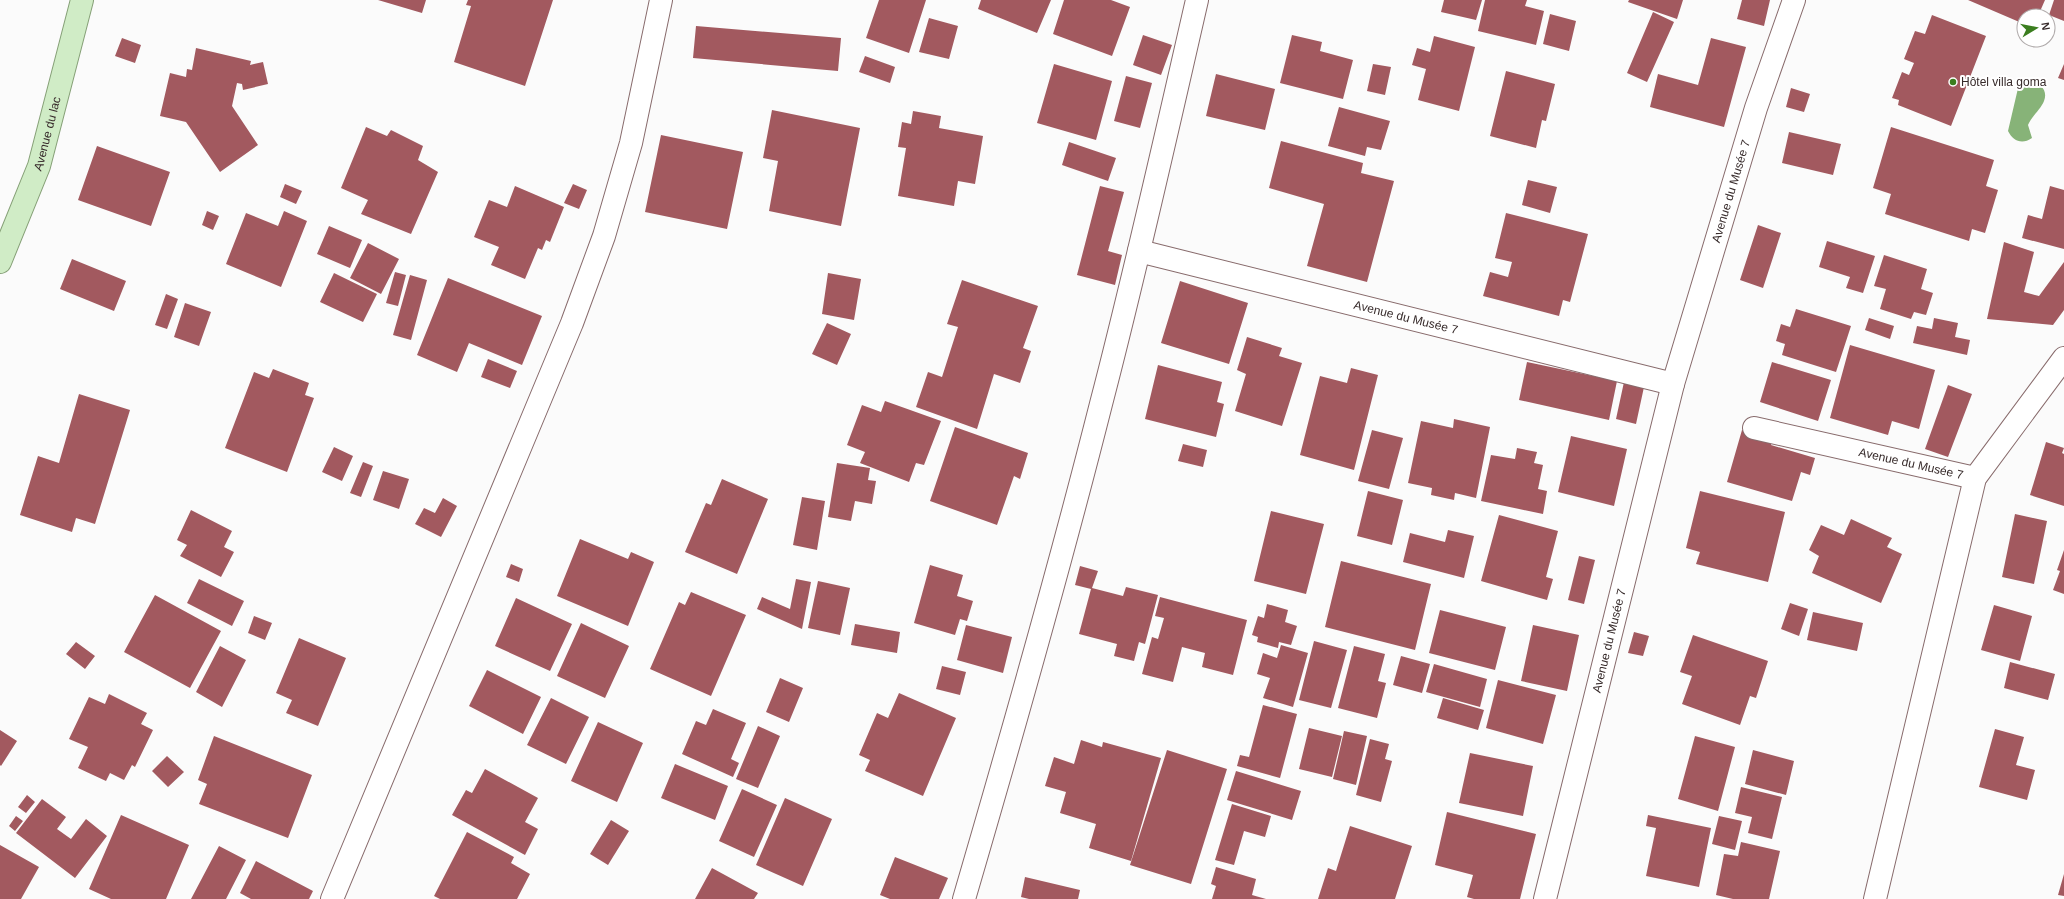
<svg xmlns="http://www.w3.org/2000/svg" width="2064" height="899" font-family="Helvetica,sans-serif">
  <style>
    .water { fill: #87b378 }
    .building { fill: #a2595f }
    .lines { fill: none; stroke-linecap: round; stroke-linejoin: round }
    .minor-casing { stroke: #886b6c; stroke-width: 24 }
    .major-casing { stroke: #86a077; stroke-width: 24 }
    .minor { stroke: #fff; stroke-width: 22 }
    .major { stroke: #d0ecc6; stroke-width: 22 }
    .poi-dot { fill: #3b7e1f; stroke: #fff; stroke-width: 1.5 }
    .labels { text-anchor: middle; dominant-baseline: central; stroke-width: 4; stroke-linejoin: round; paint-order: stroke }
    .poi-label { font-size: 12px; fill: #372b2b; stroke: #fff; text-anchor: start }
    .street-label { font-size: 12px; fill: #372b2b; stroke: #fff }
  </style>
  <rect width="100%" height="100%" fill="#fbfbfb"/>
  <path class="water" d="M2026 81C2037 81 2049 88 2044 101 2041 109 2032 116 2028 125L2032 138C2022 145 2013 141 2008 131L2019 84Z"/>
  <path class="building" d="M378 0H426L422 13Z
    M468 0H553L525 86 454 62 471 6 466 5Z
    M879 0H926L909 53 866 38Z
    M981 0H1051L1037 33 978 9Z
    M1064 0H1111L1130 7 1112 56 1053 34Z
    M1444 0H1482L1476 20 1441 12Z
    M1485 0H1527L1525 6 1544 11 1536 45 1478 31Z
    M1629 0H1683L1677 19 1628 2Z
    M1742 0H1770L1764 26 1737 19Z
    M1968 0H2045L2038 16H2024V24Z
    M2054 0H2064V21L2049 15Z
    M1653 12 1674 22 1647 82 1627 73Z
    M1550 14 1576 21 1569 51 1543 44Z
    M1932 15 1986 36 1951 126 1898 105 1899 100 1892 98 1902 72 1909 75 1914 63 1904 59 1915 31 1925 34Z
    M929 18 958 26 949 59 919 52Z
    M696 26 841 38 838 71 693 58Z
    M1143 35 1172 45 1161 75 1133 65Z
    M1292 35 1322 42 1320 51 1353 60 1343 99 1280 83Z
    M1434 36 1475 47 1459 111 1418 100 1426 69 1412 65 1417 48 1430 52Z
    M122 38 141 45 135 63 115 56Z
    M1711 38 1746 47 1724 127 1650 107 1658 74 1698 85Z
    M196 48 251 61 250 65 263 62 268 84 243 90 242 84 237 83 232 106 258 145 220 172 186 122 160 116 170 73 186 77 187 69 192 70Z
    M865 56 895 67 890 83 859 72Z
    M1054 64 1112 81 1096 140 1037 123Z
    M1373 64 1391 67 1385 95 1367 91Z
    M2064 64V80L2058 78Z
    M1506 71 1555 84 1546 121 1542 120 1536 148 1490 136Z
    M1216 74 1275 89 1265 130 1206 116Z
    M1126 76 1152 83 1140 128 1114 121Z
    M1791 88 1810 94 1804 112 1786 107Z
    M1339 107 1390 121 1381 150 1367 147 1365 156 1328 146Z
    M772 110 860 128 841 226 769 211 778 161 763 158Z
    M913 111 941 116 939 128 983 136 975 184 958 181 954 206 898 196 906 148 898 147 902 122 911 124Z
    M366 127 387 136 391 130 423 146 418 160 438 172 411 234 361 214 368 200 341 188Z
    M1891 127 1994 160 1986 186 1998 190 1985 233 1972 229 1969 241 1885 214 1891 194 1873 188Z
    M1789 132 1841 144 1833 175 1782 163Z
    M661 135 743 152 727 229 645 212Z
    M1281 141 1363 163 1361 173 1394 181 1367 282 1307 266 1324 204 1269 188Z
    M1069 142 1116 158 1108 181 1062 165Z
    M97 146 170 172 151 226 78 200Z
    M1528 180 1557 187 1550 213 1522 205Z
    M285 184 302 191 296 204 280 197Z
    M573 184 587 190 579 209 564 203Z
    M515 186 564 207 550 242 546 240 542 250 538 248 525 279 491 265 499 247 474 237 489 200 507 207Z
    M1100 186 1124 192 1108 251 1122 255 1115 285 1077 275Z
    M2050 186 2064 190V249L2022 238 2028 215 2042 219Z
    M207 211 219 216 213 230 202 225Z
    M284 211 307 221 281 287 226 264 246 213 278 226Z
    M1506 213 1588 234 1570 302 1563 300 1559 316 1483 296 1490 272 1508 277 1512 262 1495 258Z
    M1758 225 1781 233 1763 288 1740 280Z
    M329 226 362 240 350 268 317 254Z
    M1827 241 1875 256 1863 293 1846 288 1850 277 1819 267Z
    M2004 242 2034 252 2024 292 2039 296 2064 262V310L2053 325 1987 319Z
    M368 243 399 259 381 294 350 278Z
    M1884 255 1927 269 1921 289 1933 293 1926 315 1914 312 1911 319 1880 309 1886 289 1874 286Z
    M72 259 126 281 114 311 60 289Z
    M395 272 406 275 398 306 386 303Z
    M334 273 377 294 363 322 320 302Z
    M828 273 861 279 854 320 822 314Z
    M410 275 427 280 411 340 393 335Z
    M448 278 542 316 522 365 469 343 457 372 417 355Z
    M962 280 1038 306 1023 348 1031 351 1020 383 994 374 977 429 916 407 928 372 942 377 958 327 947 324Z
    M1180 281 1248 303 1229 364 1161 343Z
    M166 294 178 299 167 329 155 325Z
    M185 303 211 312 199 346 174 337Z
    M1796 309 1851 326 1836 372 1782 355 1785 344 1776 341 1781 324 1790 327Z
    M1869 318 1894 326 1890 339 1865 330Z
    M1934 318 1958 323 1955 337 1970 340 1967 355 1913 343 1917 326 1932 329Z
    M827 323 851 334 837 365 812 354Z
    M1247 337 1282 348 1279 356 1302 363 1282 426 1235 411 1246 374 1237 370Z
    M1850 345 1935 370 1919 429 1892 421 1888 435 1830 418Z
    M488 359 517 371 510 388 481 377Z
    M1527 362 1617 381 1609 420 1519 400Z
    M1772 362 1831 380 1818 421 1760 402Z
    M1158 365 1222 382 1217 402 1224 404 1216 437 1145 419Z
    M1351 368 1378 375 1354 470 1300 455 1320 376 1347 383Z
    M273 369 309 383 305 395 314 398 287 472 225 448 254 372 269 378Z
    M1624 382 1644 387 1636 424 1616 419Z
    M1948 385 1972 394 1948 457 1925 449Z
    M79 394 130 410 95 524 76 518 72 532 20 515 38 456 59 463Z
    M885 401 941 421 924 465 916 463 909 482 860 463 865 452 847 445 862 405 881 412Z
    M1454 419 1490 427 1476 498 1455 493 1454 500 1431 495 1432 488 1408 483 1421 421 1453 428Z
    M955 427 1028 453 1020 479 1014 476 997 525 930 501Z
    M1372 430 1403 438 1389 489 1358 481Z
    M1742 430 1773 439 1771 445 1815 458 1810 475 1801 472 1792 501 1727 482Z
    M1571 436 1627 449 1614 506 1558 492Z
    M2046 442 2064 448 2062 453 2064 454V506L2030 495Z
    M1183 444 1207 450 1203 467 1178 461Z
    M334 447 353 456 342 481 322 472Z
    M1517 448 1537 452 1534 463 1543 465 1538 489 1547 491 1543 514 1481 501 1491 455 1515 459Z
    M363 462 373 466 361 497 350 493Z
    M837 463 870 468 868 480 876 481 872 504 855 501 851 521 828 517Z
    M383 471 409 479 399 509 373 500Z
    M722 479 768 499 737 574 685 552 706 503 711 505Z
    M1368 491 1403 500 1392 545 1357 536Z
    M1700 491 1785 512 1768 582 1696 564 1700 552 1686 548Z
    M802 497 825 501 817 550 793 545Z
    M443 498 457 506 441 537 415 524 424 508 435 513Z
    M191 510 232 531 224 547 234 552 221 577 180 556 187 545 177 540Z
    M1271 511 1324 524 1306 594 1254 581Z
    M2015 514 2047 521 2034 584 2002 577Z
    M1499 515 1558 531 1546 577 1553 579 1547 600 1481 581Z
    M1851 519 1892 538 1887 547 1902 554 1881 603 1812 573 1819 556 1809 550 1821 525 1844 535Z
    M1448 530 1474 536 1464 578 1403 562 1410 533 1445 542Z
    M580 539 628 559 631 552 654 562 628 626 557 596Z
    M2064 550V594L2053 590 2060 571 2057 570Z
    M1579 556 1595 560 1584 604 1568 600Z
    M1341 561 1431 584 1415 650 1325 627Z
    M511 564 523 569 519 582 506 577Z
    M930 565 963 575 957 596 973 601 967 621 960 619 955 635 914 623Z
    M1080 566 1098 571 1092 588 1123 596 1126 587 1158 595 1145 644 1139 642 1134 661 1114 656 1117 644 1079 634 1091 589 1075 585Z
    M199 579 244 601 232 626 187 603Z
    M796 579 811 582 802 629 757 609 762 597 790 609Z
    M818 581 850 588 840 635 808 628Z
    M691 592 746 615 711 696 650 669 679 602 685 605Z
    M155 595 221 631 190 688 124 652Z
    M1160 597 1247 620 1233 675 1202 667 1205 653 1182 647 1173 682 1142 674 1152 637 1158 639 1164 618 1155 616Z
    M516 598 572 624 550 671 495 646Z
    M1790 603 1808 609 1799 636 1781 629Z
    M1267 604 1288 610 1285 622 1297 626 1291 645 1279 642 1278 648 1257 642 1258 637 1252 635 1258 616 1264 618Z
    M1994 605 2032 616 2020 661 1981 650Z
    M1440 610 1506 627 1495 670 1429 653Z
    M1813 612 1863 623 1857 651 1807 640Z
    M254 616 272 623 265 640 248 633Z
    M581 623 629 646 605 698 557 676Z
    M855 624 900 632 897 653 851 645Z
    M966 625 1012 637 1003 673 957 660Z
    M1533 625 1579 635 1567 691 1521 681Z
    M1634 632 1649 636 1643 656 1628 653Z
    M1693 635 1768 661 1756 698 1750 696 1740 725 1682 704 1692 676 1680 672Z
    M299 638 346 658 318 726 286 713 292 700 276 693Z
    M1314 641 1347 650 1331 708 1299 700Z
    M76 642 95 656 85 669 66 654Z
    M1281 645 1308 653 1293 707 1263 698 1270 678 1257 674 1263 653 1277 658Z
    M220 646 246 660 222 707 196 692Z
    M1354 646 1385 654 1378 681 1386 683 1377 718 1338 708Z
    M1401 656 1430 664 1422 693 1393 685Z
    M2010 662 2055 674 2048 700 2004 688Z
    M1434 664 1487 679 1480 707 1426 692Z
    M942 666 966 672 960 695 936 689Z
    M487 670 541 697 523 734 469 706Z
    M780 678 803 688 789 722 766 712Z
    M1498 680 1556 695 1543 744 1486 728Z
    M899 693 956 718 923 796 865 771 870 760 859 755 877 713 888 718Z
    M109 694 147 713 141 724 153 730 135 767 132 765 124 780 110 773 106 781 78 768 88 747 69 739 89 697 105 704Z
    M551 698 589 717 566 764 527 745Z
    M1443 698 1484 710 1478 730 1437 718Z
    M1263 705 1297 714 1280 778 1237 766 1240 755 1249 757Z
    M713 709 746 723 731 759 739 763 733 777 682 754 696 721 706 725Z
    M598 722 643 743 617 802 571 781Z
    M758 726 780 736 758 788 736 779Z
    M1309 728 1342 736 1332 777 1299 769Z
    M1995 729 2024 737 2016 765 2035 770 2027 800 1979 787Z
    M0 730 17 741 1 766 0 765Z
    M1344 731 1367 736 1356 785 1333 779Z
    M214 736 312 775 288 838 199 804 207 784 198 780Z
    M1695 736 1735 747 1718 811 1678 799Z
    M1370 739 1389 744 1385 759 1392 761 1381 802 1356 795Z
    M1081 740 1102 747 1103 742 1161 758 1131 861 1089 848 1096 824 1060 813 1066 792 1045 786 1054 757 1074 764Z
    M1167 750 1227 769 1191 884 1130 865Z
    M1753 750 1794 761 1786 795 1745 784Z
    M1470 753 1533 766 1523 816 1459 803Z
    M167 756 184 772 168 787 152 771Z
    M675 764 728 786 715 820 661 798Z
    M485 769 538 798 525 822 538 829 525 855 452 815 466 790 472 793Z
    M1236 771 1301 791 1292 820 1227 800Z
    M1741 787 1782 797 1772 839 1748 833 1752 817 1735 813Z
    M742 789 777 805 754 857 719 841Z
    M27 795 35 802 26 813 18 807Z
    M785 798 832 819 803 886 756 865Z
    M42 799 66 817 57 829 71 839 86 819 107 836 75 878 16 833Z
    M1232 804 1271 816 1265 837 1244 831 1234 865 1215 860Z
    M1447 812 1536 834 1520 899H1474L1467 897 1473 875 1435 865Z
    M121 815 189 845 166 899H111L89 889Z
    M1648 815 1711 828 1699 887 1646 876 1656 828 1646 826Z
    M16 816 23 821 15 831 9 826Z
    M1719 816 1742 821 1735 850 1712 844Z
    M611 820 629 831 608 865 590 854Z
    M1350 826 1412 846 1395 899H1318L1328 868 1336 871Z
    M467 832 514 857 511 863 530 874 517 899H440L434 896Z
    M1741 842 1780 851 1769 899H1733L1716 895 1724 854 1738 856Z
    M0 845 39 867 21 899H0Z
    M219 846 246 860 226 899H191Z
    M895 857 948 878 939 899H890L880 895Z
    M256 861 313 891 309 899H251L240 893Z
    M1216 867 1256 879 1252 895 1266 899H1212L1216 886 1211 884Z
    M712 868 758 893 754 899H695Z
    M2064 874V896L2058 895Z
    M1025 877 1080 890 1078 899H1029L1021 897Z"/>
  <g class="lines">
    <defs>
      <g id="minor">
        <path id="s1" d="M1139 251 1673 384"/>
        <path id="s2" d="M1754 428 1975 478"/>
        <path d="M332 899 572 323 604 236 631 143 661 0"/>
        <path d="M964 899C1012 735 1059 570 1101 404 1136 270 1166 135 1197 0"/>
        <path id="s3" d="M1545 899 1673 384 1756 108 1794 0"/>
        <path d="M1875 899 1975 478 2064 358"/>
      </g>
      <g id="major">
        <path id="s4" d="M0 262 39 166 82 0"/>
      </g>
    </defs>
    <use href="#minor" class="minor-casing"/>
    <use href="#major" class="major-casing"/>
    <use href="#minor" class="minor"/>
    <use href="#major" class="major"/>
  </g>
  <circle class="poi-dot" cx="1953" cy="82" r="4"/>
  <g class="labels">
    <g class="poi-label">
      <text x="1961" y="82">Hôtel villa goma</text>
    </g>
    <g class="street-label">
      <text stroke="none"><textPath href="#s4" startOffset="137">Avenue du lac</textPath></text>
      <text stroke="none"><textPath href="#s3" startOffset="732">Avenue du Musée 7</textPath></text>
      <text stroke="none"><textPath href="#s1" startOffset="275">Avenue du Musée 7</textPath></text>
      <text stroke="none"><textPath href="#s2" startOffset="161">Avenue du Musée 7</textPath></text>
      <text stroke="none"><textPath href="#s3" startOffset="266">Avenue du Musée 7</textPath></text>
    </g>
  </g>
  <g transform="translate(2036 28) rotate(80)"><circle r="19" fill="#ffffff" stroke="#afaaaa"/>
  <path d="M0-3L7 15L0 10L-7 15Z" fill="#3b7e1f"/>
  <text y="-6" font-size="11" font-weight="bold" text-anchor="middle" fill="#372b2b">N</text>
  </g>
</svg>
